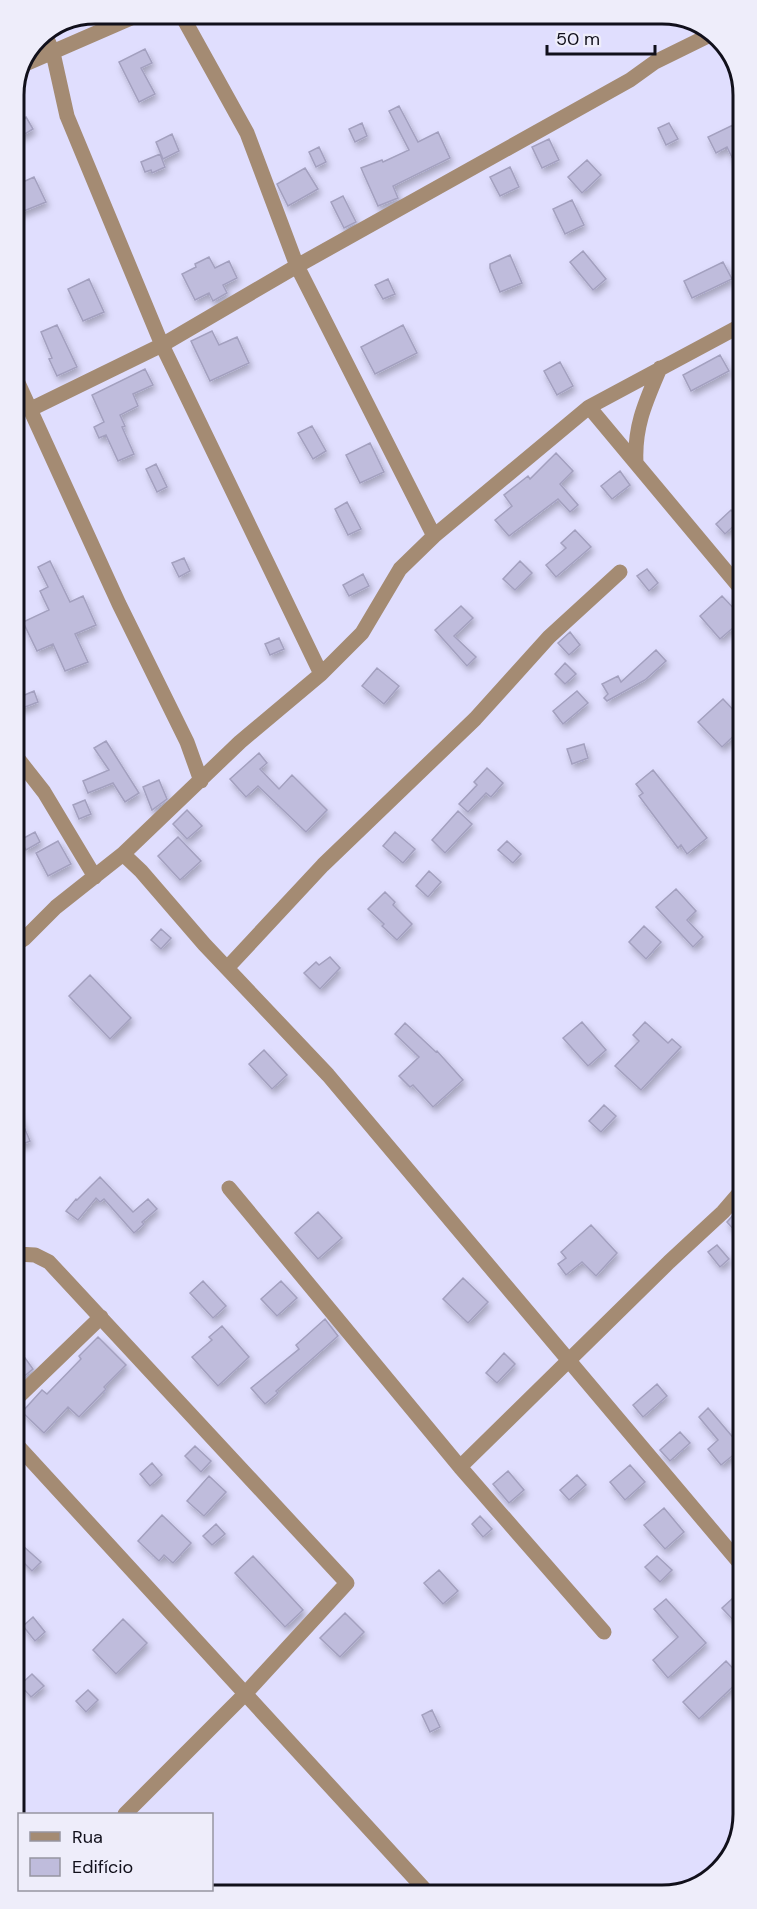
<svg xmlns="http://www.w3.org/2000/svg" width="757" height="1909" font-family="'DM Sans',sans-serif">
  <style>
    .building { fill: #bfbcdc; stroke: #a3a0bf; stroke-width: 1.5; filter: url(#shadow) }
    .lines { fill: none; stroke-linecap: round; stroke-linejoin: round }
    .minor { stroke: #a48b73; stroke-width: 15 }
    .rim { fill: none; stroke: #11101b; stroke-width: 3 }
  </style>
  <defs>
    <filter id="shadow"><feDropShadow dx="2.5" dy="4.5" stdDeviation="3" flood-color="#0004"/></filter>
  </defs>
  <rect width="100%" height="100%" fill="#e0defe"/>
  <path class="building" d="M145 49 152 63 141 68 155 94 139 102 119 62Z
    M399 106 418 142 438 132 450 158 393 186 398 198 378 206 361 168 382 160 383 162 409 150 389 111Z
    M26 117 33 129 20 137 14 125Z
    M362 123 367 136 355 142 349 129Z
    M669 123 678 139 666 145 658 128Z
    M733 125 739 136 740 174 727 147 716 153 708 137Z
    M172 134 179 151 163 159 156 142Z
    M549 139 559 160 542 168 532 147Z
    M319 147 326 162 316 167 309 152Z
    M160 154 165 167 152 173 151 170 145 172 141 162Z
    M587 160 601 175 582 193 568 177Z
    M510 167 519 187 500 196 490 177Z
    M305 168 318 189 288 206 277 184Z
    M34 177 46 202 14 215V186Z
    M343 196 356 222 344 228 331 202Z
    M572 200 584 225 565 234 553 209Z
    M583 251 606 279 593 290 570 262Z
    M510 255 522 283 500 292 490 268V264Z
    M209 257 215 268 229 261 237 278 223 285 227 293 213 301 209 293 195 300 182 274 196 267 195 264Z
    M723 262 732 279 692 298 684 281Z
    M89 279 104 312 83 321 68 289Z
    M388 279 395 294 383 299 375 285Z
    M57 325 77 367 57 376 49 359 52 358 41 332Z
    M403 325 417 353 375 374 361 347Z
    M212 331 219 345 237 337 249 363 210 381 191 341Z
    M720 355 729 371 691 391 683 375Z
    M560 362 573 386 557 395 544 371Z
    M145 369 153 385 133 394 138 406 120 415 125 426 122 427 134 454 118 461 106 435 99 438 94 427 104 422 92 395Z
    M312 426 326 451 313 459 298 433Z
    M370 443 384 472 360 483 346 455Z
    M556 453 573 471 560 484 578 505 570 512 558 499 509 536 495 520 512 506 504 495 528 476 530 479Z
    M156 464 167 487 157 492 146 469Z
    M620 471 630 485 612 499 601 486Z
    M347 502 361 529 348 535 335 509Z
    M731 510 740 520 725 534 716 524Z
    M575 530 591 547 556 577 546 565 566 548 561 543Z
    M184 558 190 571 179 577 172 563Z
    M50 561 70 602 83 596 96 625 75 634 88 662 65 671 53 644 37 651 23 622 49 610 40 591 48 587 38 567Z
    M520 561 532 573 515 590 503 579Z
    M647 569 658 583 649 591 637 576Z
    M363 574 369 586 349 596 343 585Z
    M722 596 741 616V621L720 639 700 616Z
    M461 606 473 618 454 636 476 657 467 666 435 630Z
    M570 632 580 645 569 655 558 643Z
    M279 638 284 649 270 655 265 644Z
    M656 650 666 661 645 680 607 701 604 698 608 694 602 684 618 676 621 682Z
    M565 663 576 674 565 684 555 674Z
    M377 668 399 686 384 704 362 686Z
    M34 691 38 702 20 709 15 699Z
    M577 691 588 703 563 724 553 711Z
    M723 699 741 718V729L722 747 698 722Z
    M106 741 139 793 125 802 113 783 88 793 83 781 109 770 94 748Z
    M584 744 588 758 572 764 567 749Z
    M259 753 267 763 260 769 279 789 292 775 327 810 306 832 258 786 246 797 230 779Z
    M487 768 503 783 491 797 486 793 468 812 459 804 477 785 474 782Z
    M653 770 707 838 687 854 681 845 678 848 639 796 643 793 636 784Z
    M159 780 167 799 152 810 143 787Z
    M85 800 91 814 79 819 73 805Z
    M187 810 202 826 187 839 173 824Z
    M458 811 472 824 445 853 432 840Z
    M35 832 40 842 26 850 20 840Z
    M395 832 415 849 403 863 383 846Z
    M178 837 201 861 180 880 158 856Z
    M58 841 71 864 48 876 36 853Z
    M507 841 521 854 513 863 498 850Z
    M429 871 441 882 428 897 416 886Z
    M676 889 696 911 687 920 703 937 693 947 656 907Z
    M385 892 395 902 393 905 412 924 397 940 382 926 384 924 368 909Z
    M644 926 661 942 646 959 629 942Z
    M161 929 171 938 161 949 151 940Z
    M330 957 340 968 320 989 304 973 316 962 319 965Z
    M90 975 131 1018 110 1039 69 996Z
    M582 1022 606 1050 588 1066 563 1038Z
    M645 1022 668 1043 672 1039 681 1047 641 1090 615 1066 639 1041 633 1035Z
    M405 1023 436 1052 437 1051 463 1080 433 1107 413 1085 410 1087 399 1076 419 1057 395 1034Z
    M264 1050 287 1075 272 1089 249 1064Z
    M604 1105 616 1116 601 1132 589 1121Z
    M16 1108 30 1141 16 1147Z
    M100 1177 133 1212 148 1199 157 1209 142 1222 144 1224 134 1233 104 1199 100 1202 96 1198 78 1220 66 1211 76 1199 77 1200Z
    M318 1212 342 1238 318 1259 295 1233Z
    M735 1213 742 1221V1239L727 1222Z
    M591 1225 617 1253 596 1276 582 1262 566 1275 558 1264 566 1258 561 1252Z
    M717 1245 729 1259 720 1267 708 1252Z
    M463 1278 488 1302 468 1323 443 1299Z
    M203 1281 226 1306 213 1318 190 1293Z
    M281 1281 297 1298 277 1316 261 1299Z
    M325 1319 338 1336 276 1391 278 1393 265 1404 251 1388 299 1349 296 1345Z
    M222 1326 249 1357 218 1386 192 1357 212 1340 209 1337Z
    M98 1337 126 1365 104 1387 106 1389 79 1417 68 1407 44 1433 22 1412 42 1390 47 1394 81 1359 79 1356Z
    M504 1353 515 1364 497 1383 486 1373Z
    M25 1358 33 1369 17 1382V1364Z
    M657 1384 667 1396 643 1417 633 1405Z
    M708 1408 742 1448 721 1465 708 1449 718 1440 699 1417Z
    M680 1432 690 1443 670 1461 660 1450Z
    M195 1446 211 1461 201 1472 185 1456Z
    M152 1463 162 1475 150 1486 140 1474Z
    M630 1465 645 1482 625 1500 610 1482Z
    M508 1471 524 1490 509 1503 493 1484Z
    M577 1475 586 1485 569 1500 560 1490Z
    M209 1476 226 1492 204 1516 187 1501Z
    M664 1508 684 1532 665 1549 644 1525Z
    M162 1515 191 1543 173 1563 164 1555 159 1561 138 1541Z
    M480 1516 492 1529 483 1537 472 1524Z
    M216 1524 225 1534 212 1545 203 1536Z
    M23 1546 41 1562 32 1571 17 1556V1552Z
    M253 1556 303 1610 285 1627 235 1573Z
    M657 1556 672 1570 660 1582 645 1567Z
    M439 1570 458 1591 443 1604 424 1583Z
    M743 1589V1616L736 1623 722 1608Z
    M666 1599 706 1643 668 1678 653 1660 678 1637 654 1609Z
    M345 1613 364 1632 340 1657 320 1638Z
    M33 1617 45 1632 35 1641 23 1626Z
    M123 1619 147 1643 116 1674 93 1650Z
    M726 1661 742 1678 699 1719 683 1702Z
    M32 1674 44 1686 31 1697 20 1685Z
    M88 1690 98 1700 86 1712 76 1701Z
    M432 1710 440 1727 430 1732 422 1715Z"/>
  <g class="lines">
    <path class="minor" d="M181 14 247 133 297 266 434 536
      M45 34 53 53 67 116 162 345 321 674 362 633 400 569 434 536 589 407 740 326
      M25 64 140 14
      M14 374 119 604 187 742 201 781
      M589 407 741 589
      M29 410 162 345 297 266 630 80 655 62 714 33
      M636 463C634 426 646 401 660 368
      M15 755 44 792 95 877
      M123 854 240 742 321 674
      M16 944 24 939 56 907 123 854 141 871 204 944 328 1075 743 1567
      M228 967 323 865 475 719 549 637 620 572
      M229 1188 460 1467 604 1632
      M16 1254 35 1255 49 1262 347 1583 244 1695 125 1814
      M17 1398 101 1317
      M17 1445 428 1893
      M460 1467 669 1262 723 1212 742 1190"/>
  </g>
  <path d="M0 0H757V1909H0ZM95 24H662A71 71 0 0 1 733 95V1814A71 71 0 0 1 662 1885H95A71 71 0 0 1 24 1814V95A71 71 0 0 1 95 24Z" fill="#eeedfa" fill-rule="evenodd"/>
  <path class="rim" d="M95 24H662A71 71 0 0 1 733 95V1814A71 71 0 0 1 662 1885H95A71 71 0 0 1 24 1814V95A71 71 0 0 1 95 24Z"/>
  <rect x="18" y="1813" width="195" height="78" fill="#eeedfa" stroke="#9695a1" stroke-width="1.5"/>
  <rect x="30" y="1832" width="30" height="9" fill="#a48b73" stroke="#9695a1" stroke-width="1.5"/>
  <text x="72" y="1843" font-size="18" fill="#11101b">Rua</text>
  <rect x="30" y="1858" width="30" height="18" fill="#bfbcdc" stroke="#9695a1" stroke-width="1.5"/>
  <text x="72" y="1873" font-size="18" fill="#11101b">Edifício</text>
  <path d="M547 45v9h108v-9" fill="none" stroke="#11101b" stroke-width="3"/>
  <text x="556" y="45" font-size="18" fill="#11101b" stroke="#eeedfa" stroke-width="4.5" paint-order="stroke">50 m</text>
</svg>
